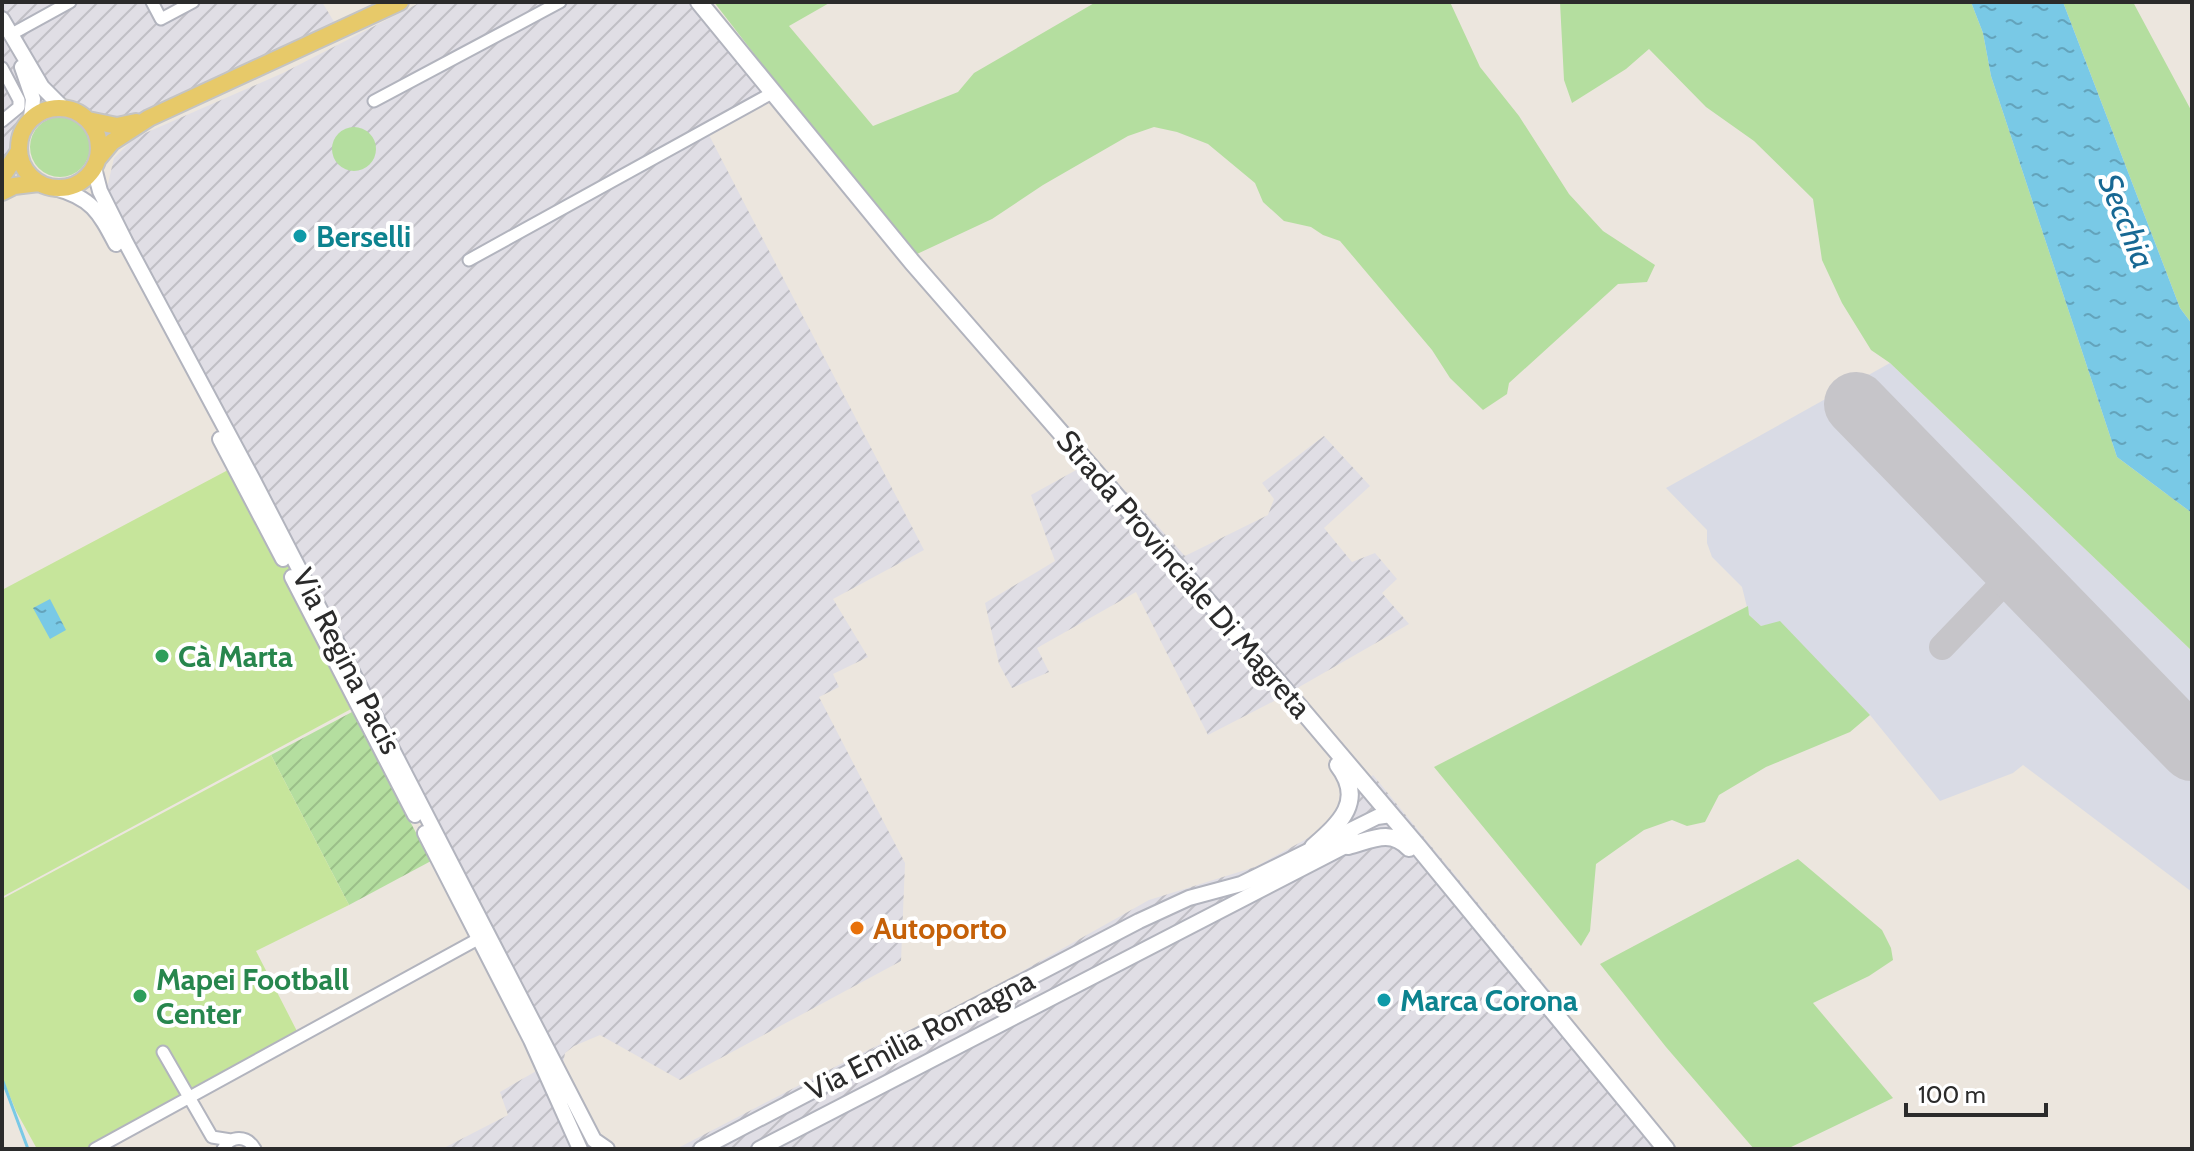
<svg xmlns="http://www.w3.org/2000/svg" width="2194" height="1151" font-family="Cabin,sans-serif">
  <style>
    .industrial { fill: url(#industrial-furrows) }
    .airport { fill: #d9dbe5 }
    .grass { fill: #b4de9f }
    .garden { fill: url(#garden-furrows) }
    .pitch { fill: #c6e59b }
    .water { fill: url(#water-ripples) }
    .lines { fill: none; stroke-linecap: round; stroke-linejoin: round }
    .stream { stroke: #79c9e6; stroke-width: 3 }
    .taxiway { stroke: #c6c5c9; stroke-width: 26 }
    .runway { stroke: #c6c5c9; stroke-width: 64 }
    .minor-casing { stroke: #b2b4be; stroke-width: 15 }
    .tertiary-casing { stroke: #b2b4be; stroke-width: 18 }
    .secondary-casing { stroke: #b2b4be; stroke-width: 20 }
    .primary-casing { stroke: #c4c4c4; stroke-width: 20 }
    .minor { stroke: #fff; stroke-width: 11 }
    .tertiary { stroke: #fff; stroke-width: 14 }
    .secondary { stroke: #fff; stroke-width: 16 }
    .primary { stroke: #e7c969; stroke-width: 16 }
    .culture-dot { fill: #0f9aa8; stroke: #fff; stroke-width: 3 }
    .leisure-dot { fill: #2e9e5b; stroke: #fff; stroke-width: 3 }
    .food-dot { fill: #e8710a; stroke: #fff; stroke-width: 3 }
    .labels { text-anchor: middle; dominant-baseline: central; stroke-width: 8; stroke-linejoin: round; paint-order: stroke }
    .culture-label { font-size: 30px; font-weight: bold; fill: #0d838f; stroke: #fff; text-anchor: start }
    .street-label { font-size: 30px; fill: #2b2b2b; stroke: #fff }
    .leisure-label { font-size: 30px; font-weight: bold; fill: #27864d; stroke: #fff; text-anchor: start }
    .food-label { font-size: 30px; font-weight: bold; fill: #c56008; stroke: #fff; text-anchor: start }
    .water-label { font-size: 32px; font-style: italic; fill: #176893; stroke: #fff }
  </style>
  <defs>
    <pattern id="industrial-furrows" width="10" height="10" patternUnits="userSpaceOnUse" patternTransform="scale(2)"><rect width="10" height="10" fill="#e0dee5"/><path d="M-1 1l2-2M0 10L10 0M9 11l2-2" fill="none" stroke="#c0bfc5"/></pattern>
    <pattern id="garden-furrows" width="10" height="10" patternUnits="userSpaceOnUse" patternTransform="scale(2)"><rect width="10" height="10" fill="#b4de9f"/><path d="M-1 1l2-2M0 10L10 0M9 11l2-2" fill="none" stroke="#9bbf89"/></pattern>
    <pattern id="water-ripples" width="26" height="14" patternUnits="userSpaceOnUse" patternTransform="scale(2)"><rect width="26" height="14" fill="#79c9e6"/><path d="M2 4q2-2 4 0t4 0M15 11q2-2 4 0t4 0" fill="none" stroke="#63a3bb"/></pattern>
  </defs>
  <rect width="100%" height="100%" fill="#ece6de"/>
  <path class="industrial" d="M2 2H322L336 25 131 120 103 118 74 100 55 97 24 110 14 129 11 150 2 172Z
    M421 2H691L770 100 709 135 924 550 833 599 868 657 833 674 839 687 819 697 905 863 901 961 680 1080 600 1035 574 1046 565 1053 562 1070 117 214 107 188 114 158 134 138 283 73Z
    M1324 436 1370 486 1324 528 1352 562 1375 553 1397 579 1382 593 1409 624 1280 698 1208 735 1136 592 1037 648 1049 672 1012 688 999 664 985 603 1055 561 1031 495 1096 459 1185 556 1268 515 1274 499 1262 483Z
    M1373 775 1554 996 1562 1013 1675 1149H676L860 1054 966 1003 1149 900 1255 867 1312 836Z
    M538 1070 577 1149H442L508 1115 500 1092Z"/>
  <path class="airport" d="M1890 363 2192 651V892L2023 765 2013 773 1940 801 1870 715 1780 622 1761 626 1749 615 1742 587 1712 557 1707 543V530L1666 488Z"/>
  <path class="grass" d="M714 2H831L789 26 873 126 958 92 974 73 1096 2H1450L1480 67 1519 116 1569 194 1603 231 1655 265 1647 282 1618 284 1509 383 1507 394 1483 410 1450 378 1432 350 1340 241 1323 235 1311 227 1284 221 1263 202 1255 183 1208 144 1177 132 1154 127 1128 136 1043 185 992 219 917 254 832 155Z
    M1560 2H1971L1983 33 1991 76 2117 457 2192 513V651L1890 363 1871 350 1842 303 1822 260 1813 199 1754 141 1706 107 1649 49 1626 69 1572 103 1564 80Z
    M2063 2H2133L2192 112V324L2180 308Z
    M30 147a30 30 0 1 1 60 0a30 30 0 1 1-60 0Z
    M332 149a22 22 0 1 1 44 0a22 22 0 1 1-44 0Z
    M1748 606 1749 615 1761 626 1780 621 1870 715 1850 732 1766 767 1719 795 1705 822 1687 826 1672 820 1644 830 1596 864 1590 931 1581 946 1434 767Z
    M1798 859 1882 930 1891 948 1893 960 1869 976 1813 1003 1893 1098 1787 1149H1754L1666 1047 1600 964Z"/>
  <path class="garden" d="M352 712 431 861 349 905 271 755Z"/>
  <path class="pitch" d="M228 470 245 485 348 679 347 703 351 709 2 897V590Z
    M271 755 349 905 256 951 302 1041 105 1149H37L16 1111 2 1077V899Z"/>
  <path class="water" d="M1971 2H2063L2180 308 2192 324V513L2117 457 1991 76 1983 33Z
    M50 599 66 630 50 639 33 608Z"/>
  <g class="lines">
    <path class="stream" d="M2 1079 28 1149"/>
    <path class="taxiway" d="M1942 647 2017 569"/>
    <path class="runway" d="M1856 404 2192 749"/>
    <defs>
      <path id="minor" d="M152 2 161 19 193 2
        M10 35 70 2
        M2 68 19 100V107L2 121
        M374 101 560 2
        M469 260 772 93
        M163 1052 212 1137 231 1140
        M95 1149 478 939
        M223 1149C231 1135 247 1135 255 1149"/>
      <path id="tertiary" d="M2 19 42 87 63 108
        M22 67 33 99 31 118
        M94 168 100 191 125 241 252 478 594 1140 607 1149
        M55 188C92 198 99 212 116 244
        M220 439 283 559
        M292 577 415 815
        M425 833 531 1040 580 1149
        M701 1149 1139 921 1189 898 1241 884 1377 817 1391 815
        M759 1149 1355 841"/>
      <path id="secondary" d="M699 2 912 262 1285 690 1419 848 1666 1149
        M1348 846C1371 840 1391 828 1409 848
        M1313 847C1339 824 1366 801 1338 765"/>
      <path id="primary" d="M19 148a40 40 0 1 1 80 0a40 40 0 1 1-80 0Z
        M88 120 117 126 136 122
        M97 160 112 142 149 118 400 2
        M2 177 19 151
        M2 192 14 186 39 183"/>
    </defs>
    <use href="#minor" class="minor-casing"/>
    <use href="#tertiary" class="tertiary-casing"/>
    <use href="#secondary" class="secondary-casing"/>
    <use href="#primary" class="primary-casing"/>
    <use href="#minor" class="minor"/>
    <use href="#tertiary" class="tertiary"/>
    <use href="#secondary" class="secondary"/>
    <use href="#primary" class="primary"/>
  </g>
  <g class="culture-dot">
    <circle cx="300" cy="236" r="8"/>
    <circle cx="1384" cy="1000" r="8"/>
  </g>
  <g class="leisure-dot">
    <circle cx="162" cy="656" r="8"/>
    <circle cx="140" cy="996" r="8"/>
  </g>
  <circle class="food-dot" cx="857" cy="928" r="8"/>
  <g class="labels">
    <g class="culture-label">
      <text x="316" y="236">Berselli</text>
      <text x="1400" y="1000">Marca Corona</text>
    </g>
    <g class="street-label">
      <text transform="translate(1184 574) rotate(49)">Strada Provinciale Di Magreta</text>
      <text transform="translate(347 661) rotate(63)">Via Regina Pacis</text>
      <text transform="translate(920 1035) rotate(-27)">Via Emilia Romagna</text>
    </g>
    <g class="leisure-label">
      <text x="178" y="656">Cà Marta</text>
      <text x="156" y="979">Mapei Football<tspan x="156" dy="34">Center</tspan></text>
    </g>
    <g class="food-label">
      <text x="873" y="928">Autoporto</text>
    </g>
    <g class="water-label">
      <text transform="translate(2127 221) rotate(68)">Secchia</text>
    </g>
  </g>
  <rect width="2194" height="1151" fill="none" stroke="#2b2b2b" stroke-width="8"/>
  <path d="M1906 1103v12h140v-12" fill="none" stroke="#2b2b2b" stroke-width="4"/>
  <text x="1918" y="1103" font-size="24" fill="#2b2b2b" stroke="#ffffff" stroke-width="6" paint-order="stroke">100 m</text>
</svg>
